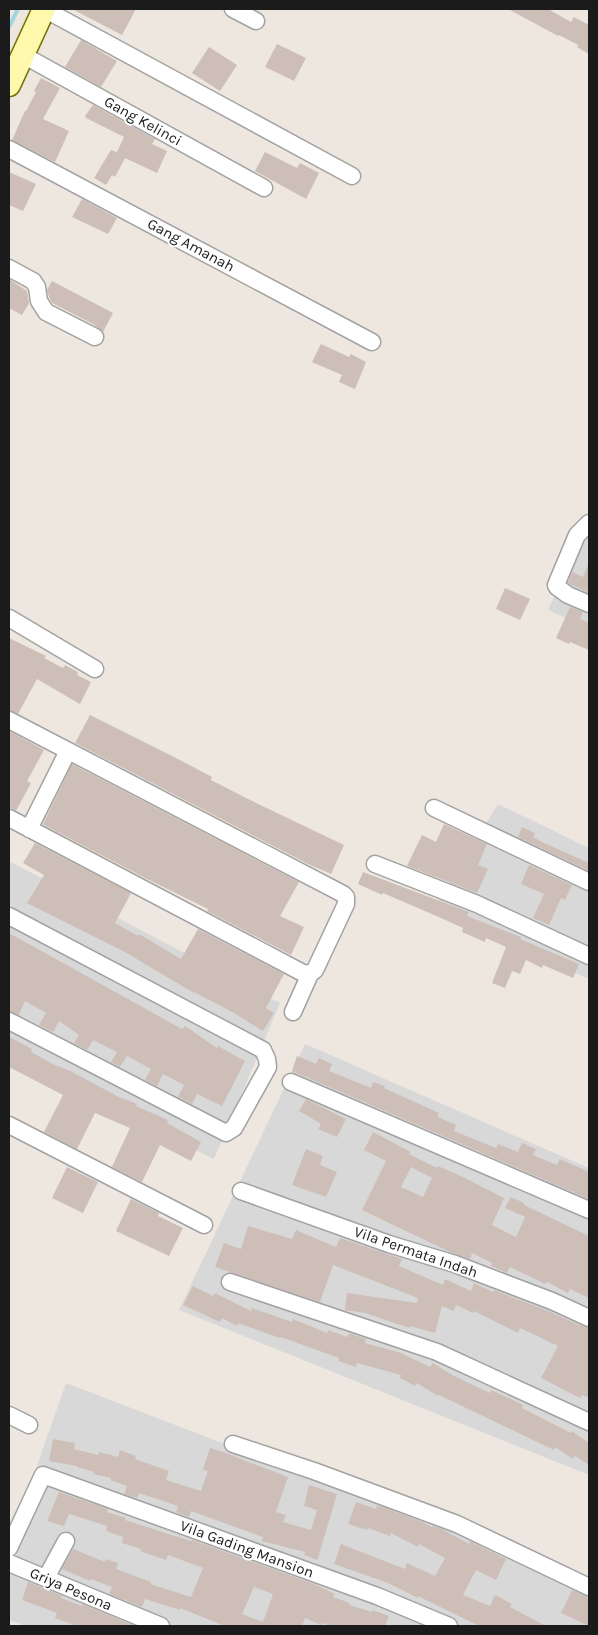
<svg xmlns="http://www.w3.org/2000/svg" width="598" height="1635" font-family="Karla,sans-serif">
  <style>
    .residential { fill: #d9d8d8 }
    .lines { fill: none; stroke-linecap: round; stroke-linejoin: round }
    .stream { stroke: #9cd8df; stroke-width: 4 }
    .building { fill: #cdbfb8; fill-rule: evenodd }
    .street-casing { stroke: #a2a2a2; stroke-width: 19 }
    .secondary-casing { stroke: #747300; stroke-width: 25 }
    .street { stroke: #fff; stroke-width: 16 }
    .secondary { stroke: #fef8ad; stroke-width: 22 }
    .labels { text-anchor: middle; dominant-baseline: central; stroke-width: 4; stroke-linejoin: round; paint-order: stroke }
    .street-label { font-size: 15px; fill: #1b1b1b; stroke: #fff }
  </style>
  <rect width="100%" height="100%" fill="#eee7df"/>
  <path class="residential" d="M589 523V629L548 610Z
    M498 804 589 848V979L432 911Z
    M9 861 280 1003 214 1159 9 1060Z
    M305 1044 589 1168V1475L179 1310Z
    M66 1383 589 1584V1626H26L9 1620V1546Z"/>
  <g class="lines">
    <path class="stream" d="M9 27 18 9"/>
  </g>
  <path class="building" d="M72 9H136L122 35Z
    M508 9H548L571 22 574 17 589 25V54L577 47 578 45 559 35 558 36Z
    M81 40 117 61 101 87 65 67Z
    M277 44 306 58 294 81 265 67Z
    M209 47 237 65 220 91 192 73Z
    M41 78 60 88 43 119 69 131 55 162 12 140 25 111H26L36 92 34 91Z
    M93 105 155 139 152 144 167 151 157 173 125 158 115 177 112 175 106 185 94 178 111 150 117 152 124 137 86 118 85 116Z
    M265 152 297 168 300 163 319 173 306 199 255 171Z
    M9 172 36 184 23 211 9 205Z
    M82 199 117 218 108 234 72 217Z
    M9 279 27 291 29 303 22 315 9 308Z
    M52 281 113 313 103 332 93 324 52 303 49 297 47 290Z
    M321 344 349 357 351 354 366 362 355 389 339 382 342 375 312 362Z
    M589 563V593L568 583 572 572 583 577Z
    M505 588 530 599 520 620 496 609Z
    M570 607 583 612 580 619 589 623V650L570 642 569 644 556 638Z
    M9 638 46 656 44 658 63 668 65 665 78 672 77 675 91 682 80 704 37 679 18 714 9 710Z
    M90 715 178 759 212 777 211 780 248 799 344 845 331 874 308 864 75 743Z
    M9 731 44 750 27 781 31 783 16 811 9 807Z
    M72 764 299 882 280 916 304 927 291 955 207 911 208 909 147 879 44 825 43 824Z
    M444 824 487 844 478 865 488 869 477 893 407 866 422 835 436 842Z
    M522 827 535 833 533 837 544 843 589 863V871L518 837Z
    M35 843 131 893 115 923 138 936 139 934 181 959 198 929 284 974 266 1008 274 1013 263 1031 234 1013 194 992V993L123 951 27 903 44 875 23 863Z
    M529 865 572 885 565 900 561 898 549 925 533 918 544 894 521 884Z
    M363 872 469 912 467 916 521 937 520 939 579 964 573 978 543 965 542 968 526 960 520 974 512 971 505 988 492 983 506 947 486 938 485 942 462 932 463 928 441 918 383 893 382 895 358 884Z
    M9 933 182 1029 185 1026 217 1048 218 1046 245 1061 222 1106 197 1094 192 1104 178 1097 184 1085 163 1074 157 1086 145 1080 151 1069 127 1056 120 1067 111 1062 117 1052 93 1040 87 1050 74 1043 79 1035 59 1021 53 1032 39 1025 46 1013 25 1001 19 1015 9 1011Z
    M9 1037 32 1049 31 1052 53 1064 70 1071 119 1097 137 1104 136 1106 168 1120 167 1123 201 1142 191 1161 160 1145 142 1182 112 1167 130 1128 95 1113 77 1149 44 1132 63 1095 9 1067Z
    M297 1056 316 1064 319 1058 332 1064 329 1071 371 1088 373 1082 385 1086 384 1088 439 1113 438 1117 456 1125 454 1131 496 1148 498 1144 518 1152 522 1143 536 1149 533 1155 557 1165 560 1159 589 1172V1199L292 1071Z
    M306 1099 346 1119 337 1137 318 1129 321 1124 299 1111Z
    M373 1132 411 1152 409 1154 437 1168 438 1166 465 1178 504 1198 492 1225 516 1237 525 1217 505 1208 511 1197 524 1203V1205L589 1236V1298L570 1289 568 1293 547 1282 545 1284 510 1267 507 1273 491 1266 492 1263 472 1253 470 1259 452 1253 362 1210 386 1161 364 1150ZM411 1167 432 1178 423 1197 401 1187Z
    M306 1149 323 1156 320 1165 337 1172 326 1197 292 1185Z
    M67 1167 98 1182 83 1213 52 1198Z
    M131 1199 159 1213 158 1216 183 1228 169 1256 116 1231Z
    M248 1226 292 1239 296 1230 336 1247 340 1238 402 1259 399 1266 443 1285 445 1279 471 1291 474 1283 493 1292 494 1290 546 1310 579 1325 589 1328V1398L582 1395 580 1398 541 1378 558 1346 520 1328 518 1333 474 1311 473 1313 456 1305 454 1311 442 1306 435 1333 410 1326 409 1328 365 1313 345 1310 347 1293 417 1303 418 1298 333 1265 320 1302 215 1267 224 1243 241 1249Z
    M193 1286 213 1296 215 1293 251 1311 252 1308 292 1322 293 1319 327 1333 328 1330 347 1337 349 1333 366 1339 365 1343 401 1353 430 1367 433 1363 452 1375 490 1393 491 1390 511 1399 523 1405 522 1408 571 1433 572 1431 589 1443V1465L575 1456 573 1459 555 1447 554 1450 439 1395 438 1396 417 1383 415 1386 400 1378 401 1375 357 1363 356 1367 338 1361 339 1358 281 1337 280 1338 238 1323 237 1326 222 1318 220 1322 183 1305Z
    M53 1439 75 1443 74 1449 98 1455 99 1452 118 1457 120 1450 136 1456 135 1459 169 1471 166 1480 201 1491 208 1471 203 1470 210 1448 223 1452 288 1477 276 1512 286 1515 283 1522 311 1530 317 1510 304 1506 309 1485 337 1494 318 1558 317 1560 304 1555 305 1552 262 1541 263 1537 191 1511 189 1517 176 1512 178 1506 139 1493 137 1498 124 1494 127 1486 110 1480 111 1478 93 1474 94 1472 77 1467V1466L49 1461Z
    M59 1492 108 1509 107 1512 126 1518 125 1520 191 1541 192 1540 314 1584 335 1594 333 1597 350 1603 349 1605 372 1612 373 1610 389 1616 385 1626H331L322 1623 321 1625 305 1618 302 1626H225L180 1608V1610L145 1599 142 1607 109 1594 112 1587 91 1579 90 1581 62 1569 73 1549 105 1562 106 1559 118 1563 116 1569 151 1582 150 1584 191 1597 203 1568 168 1555 166 1560 140 1551 141 1549 122 1543 123 1537 106 1531 107 1526 69 1514 64 1526 47 1521ZM254 1587 273 1594 263 1622 242 1614Z
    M356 1502 376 1509 377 1505 420 1521 432 1527 433 1526 440 1528 469 1544 470 1541 506 1559 496 1580 476 1570 463 1595 490 1606 495 1595 512 1604 510 1607 546 1626H479L418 1596V1598L388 1583 334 1564 341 1544 405 1569 407 1563 435 1576 445 1558 419 1544 418 1547 391 1533 390 1536 368 1528 367 1530 348 1524Z
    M28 1582 62 1596 61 1598 82 1606V1604L135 1626H77L55 1618 57 1613 22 1600Z
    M572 1590 589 1597V1626L561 1613Z"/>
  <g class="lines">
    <defs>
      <path id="street" d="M44 9 352 176
        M233 9 256 21
        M23 55 264 188
        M9 149 372 342
        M9 268 33 281 37 287 39 301 46 312 95 337
        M589 523 577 535 556 585 557 587 568 595 589 604
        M9 618 95 669
        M9 720 343 894 346 897V904L315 970 310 974 303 973 9 818
        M434 808 589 882
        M29 829 68 751
        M375 864 477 904 589 956
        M9 916 263 1050 267 1059 268 1067 234 1128 226 1133 9 1021
        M293 1012 310 974
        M291 1082 589 1210
        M9 1125 204 1225
        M241 1191 389 1244 455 1264 552 1301 589 1318
        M230 1282 437 1352 589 1422
        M9 1415 29 1425
        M233 1444 314 1471 457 1524 589 1587
        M9 1548 43 1475 377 1596 449 1626
        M9 1563 161 1626
        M46 1578 66 1541"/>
      <path id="secondary" d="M9 85 44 9"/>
    </defs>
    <use href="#street" class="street-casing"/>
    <use href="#secondary" class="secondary-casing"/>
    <use href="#street" class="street"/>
    <use href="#secondary" class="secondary"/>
  </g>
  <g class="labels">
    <g class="street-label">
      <text transform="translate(143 121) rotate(29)">Gang Kelinci</text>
      <text transform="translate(191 245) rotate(28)">Gang Amanah</text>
      <text transform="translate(416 1252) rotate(19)">Vila Permata Indah</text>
      <text transform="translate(247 1549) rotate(20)">Vila Gading Mansion</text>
      <text transform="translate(71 1589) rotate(23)">Griya Pesona</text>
    </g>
  </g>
  <rect width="598" height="1635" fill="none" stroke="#1b1b1b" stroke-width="20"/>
</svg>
